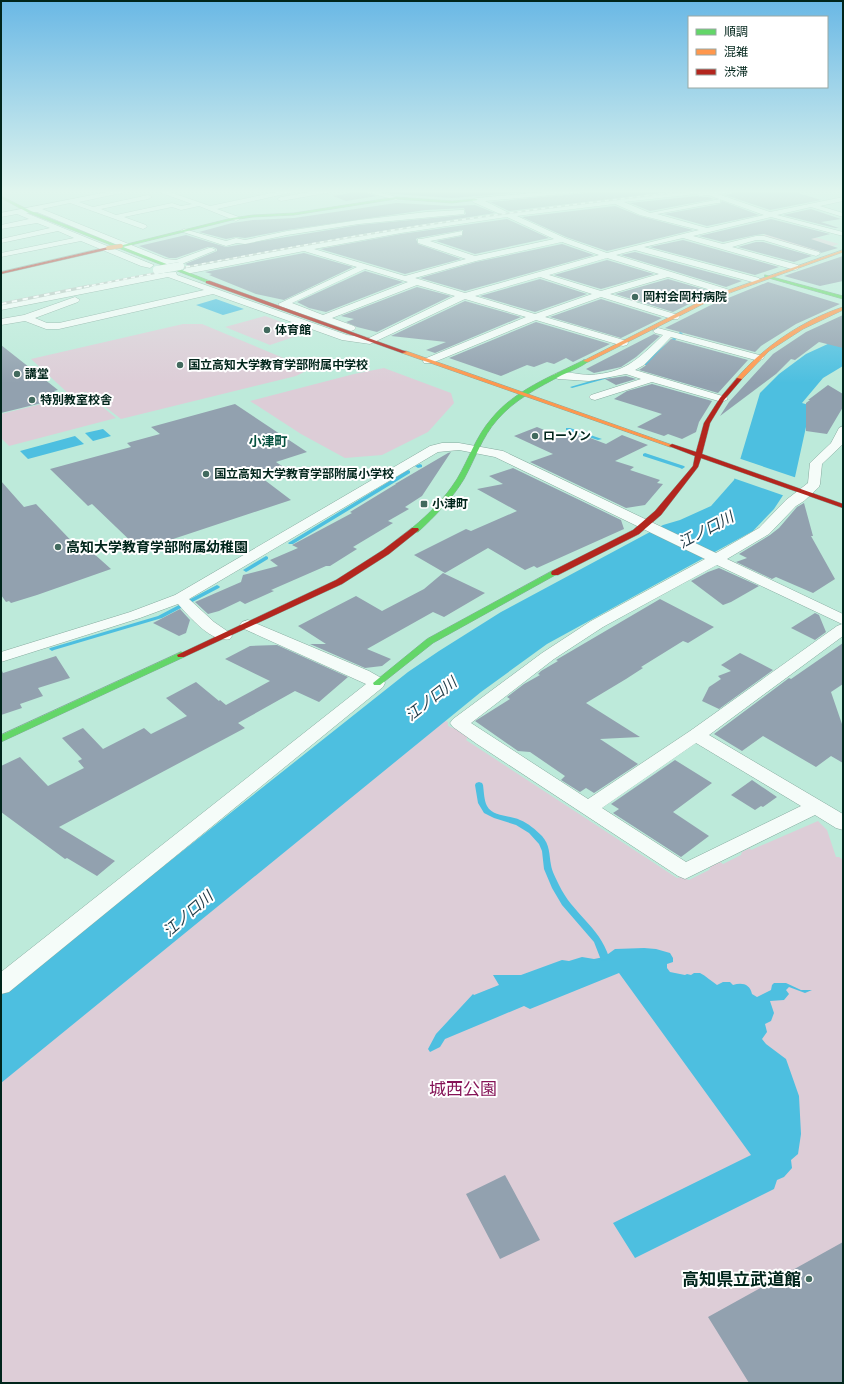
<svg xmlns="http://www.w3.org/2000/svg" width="844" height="1384" font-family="Jost,'Noto Sans JP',sans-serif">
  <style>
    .green { fill: #ddcdd7 }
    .water { fill: #4dbfe0 }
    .pier { fill: #bdeada }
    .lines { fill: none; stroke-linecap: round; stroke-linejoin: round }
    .stream { fill: #4dbfe0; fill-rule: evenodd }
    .building { fill: #92a1af }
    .street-casing { stroke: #86ab9f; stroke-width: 1 }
    .fast-casing { stroke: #86ab9f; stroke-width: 1 }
    .slow-casing { stroke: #86ab9f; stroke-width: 1 }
    .jam-casing { stroke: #86ab9f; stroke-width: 1 }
    .street { fill: #f5fcf9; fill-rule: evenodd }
    .fast { fill: #63d668; fill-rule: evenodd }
    .slow { fill: #ff974d; fill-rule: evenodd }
    .jam { fill: #b3261e; fill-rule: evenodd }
    .rail-far1-casing { stroke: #bac7c2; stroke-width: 2 }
    .rail-casing { stroke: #bac7c2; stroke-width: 3 }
    .rail-far1 { stroke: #fff; stroke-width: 1.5; stroke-dasharray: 4; stroke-linecap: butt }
    .rail { stroke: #fff; stroke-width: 2; stroke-dasharray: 5.5; stroke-linecap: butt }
    .street-bridge-casing { stroke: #86ab9f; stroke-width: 8; stroke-linecap: butt }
    .slow-bridge-casing { stroke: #86ab9f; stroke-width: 4.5; stroke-linecap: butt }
    .street-bridge { stroke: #f5fcf9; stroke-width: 8 }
    .slow-bridge { stroke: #ff974d; stroke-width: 4 }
    .poi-dot { fill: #426a5e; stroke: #fff; stroke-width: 1.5 }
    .labels { text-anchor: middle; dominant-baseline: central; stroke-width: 4; stroke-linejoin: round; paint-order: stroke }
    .far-poi-label { font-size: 12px; font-weight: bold; fill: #00251b; stroke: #fff; text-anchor: start }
    .far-quarter-label { font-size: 13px; font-weight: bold; fill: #06513f; stroke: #fff }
    .poi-label { font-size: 14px; font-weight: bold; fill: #00251b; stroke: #fff; text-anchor: start }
    .water-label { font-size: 15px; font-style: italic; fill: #1f3a46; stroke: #fff }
    .near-park-label { font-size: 17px; fill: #851357; stroke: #fff }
    .near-poi-label { font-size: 17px; font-weight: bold; fill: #00251b; stroke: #fff; text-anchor: end }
  </style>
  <rect width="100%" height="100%" fill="#bdeada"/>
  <path class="green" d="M783 230H789L839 244 815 252 760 236Z
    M265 316 309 332 270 345 225 327Z
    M183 324H202L310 369 296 376 121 419 86 392 70 395 31 359Z
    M384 368 451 393 454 403 428 432 382 455 345 458 301 434 250 401 354 374Z
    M86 393 116 418 9 446 1 438V414Z
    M440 719 448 722V726L461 731 468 737 466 740 677 878 681 877 689 880 709 870 711 866 720 862 723 864 741 855 742 852 750 848 751 850 818 821 827 830 836 857H839L843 860V1383H1V1070L23 1060 33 1059 30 1049Z"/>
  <path class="water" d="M216 299 244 309 223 315 196 305Z
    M843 337V366L823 378 802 403 809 405 806 427 795 477 774 509 753 531 547 644 481 692 1 1083V995L408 672 439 651 501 612 663 525 680 520 711 506 734 480 760 393 779 374 806 354Z
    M103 429 111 436 93 441 85 433Z
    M75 436 84 444 28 459 20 451Z
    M644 948 656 949 670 953 673 958V962L667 964V968L670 972 685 975 687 974 691 975 694 973H700C706 976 711 981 717 985L723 982H730L733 985C742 982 750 984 752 994L757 997 771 990 772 985 774 983H786L801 990H812L805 993 789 987 786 990 789 994 784 1000 770 1001 774 1013 771 1021 765 1024 767 1032 762 1039 766 1044 786 1059 799 1096 801 1134 798 1154 791 1160 792 1168 784 1177 777 1180 774 1189 635 1258 613 1223 751 1155 619 973 530 1009 524 1006 445 1039 440 1047 430 1052 428 1049 436 1034 473 994 474 995 499 985 493 975H521L562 960 569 961 582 957 594 959 604 957 615 949Z"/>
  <path class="pier" d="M738 458 797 478 785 496 733 478Z"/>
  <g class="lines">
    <path class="stream" d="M680 332 683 333 648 365H644V363Z
      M608 376 612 377 572 388 570 387Z
      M566 428H570L602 439 598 440 566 430Z
      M645 453 684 466 685 467 682 469 680 468 643 456V454Z
      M420 464 422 465V467L418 468 415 466Z
      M408 470 410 471V473L293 544H289L288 543Z
      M266 556 268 557V559L248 571 246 572 243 570Z
      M217 585 219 586 220 587 219 588 162 618 54 650 52 651 49 649 50 648 158 616Z
      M479 782 482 783 483 785C484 792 484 800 487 806 493 817 510 815 520 820 528 823 536 830 542 836 550 845 549 854 551 865 552 872 556 878 559 885 572 913 599 926 609 957L607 960 604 961 601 960 594 942 562 905 552 888 544 869 542 851 539 844 529 833 516 825 494 818 484 813 478 803 475 785 476 783Z"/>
  </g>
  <path class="building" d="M375 190H554L452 198 392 194Z
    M590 190H687L509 211 490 202 586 193Z
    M738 190H789L821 200 770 210 725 195 734 193Z
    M360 191 377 196 346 201 333 196Z
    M697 196 700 197H708L714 199 650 211 630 203Z
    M722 201 759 215 707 226 664 214 720 204Z
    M396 203 452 206 475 205 495 213 357 235 190 266 185 264 217 251V249L213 247H208L176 258H169L139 246 186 235 226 247 359 225 464 215 466 214 464 208 426 210 287 230 245 238 236 237 226 239 199 232 232 223 253 220 294 218Z
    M615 206 640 216 693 230 607 251 566 237 522 217Z
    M811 209 841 219 821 222 839 228H835L783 215Z
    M507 219 549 238 475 254 436 241 462 236 463 230 418 238 416 239 418 244 461 259 405 274 320 249 401 234Z
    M771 219 830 234 811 239 838 248 821 253 819 251 764 234 756 235 723 242 699 236Z
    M683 240 779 267 755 275 650 247Z
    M756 242H763L812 256 794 262 738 247Z
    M562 244 594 255 465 291 420 278 476 262Z
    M635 252 742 281 726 287 621 255Z
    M304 253 353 267 284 300 256 294 209 275 212 274 205 272Z
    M843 256V281L820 286 784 276Z
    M607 260 654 274 601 289 554 275Z
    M365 271 403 282 326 312 309 308 297 302Z
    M540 279 587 294 535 312 480 296Z
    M668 279 713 292 673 312 615 294Z
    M768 282 840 304 796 324 761 346 755 352 665 328 711 305Z
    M417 287 451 296 377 332 357 327 346 322 354 319 341 316Z
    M601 299 662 318 621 338 550 317Z
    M465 301 521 317 435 353 426 350 446 342 391 336Z
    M843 315V348L819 342 795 360 791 359 776 374 720 416 729 402 773 354 806 332Z
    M536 322 610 344 573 362 566 358 554 364 547 362 534 367 527 365 501 376 449 358Z
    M654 334 660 336 636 357 621 367 594 373 586 369Z
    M671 339 748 360 718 393 639 370 645 366Z
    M1 345 58 390 54 391 62 398 1 413Z
    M626 376 636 379 616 385 605 379Z
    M652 384 712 401 699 422 696 432 682 439 668 434 664 436 637 427 662 414 614 399 627 391Z
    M828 385 843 394V407L827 434 806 431V403L810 400H808Z
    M235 404 307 452 276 462 288 470 262 478 291 500 140 550 92 504 88 506 84 502 50 469 131 447 127 443 160 434 151 427Z
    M537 427 559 436 570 432 583 437 585 436 606 444 622 435 648 445 615 461 634 467 630 470 660 480 657 483 663 484 645 505 626 508 530 462 553 454 514 436Z
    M451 452 422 496 405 507 409 509 388 521 393 523 353 547 357 549 330 566H326L271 590 274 591 245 604 240 601 219 611 208 614 195 602 241 582 243 575 278 566 270 560 298 548 292 545 352 513 350 512 396 484H395L448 453Z
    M513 468 621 520 624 529 537 568 534 566 525 570 488 548 445 573 414 555 466 529 471 531 517 511 477 489 503 484 489 476Z
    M1 481 24 507 36 504 84 554 92 552 111 569 37 595 11 603 9 601 6 602 1 595Z
    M804 503 813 536H811L835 579 813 593 776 577 772 579 736 562 747 558 739 554 770 535 779 528 797 507Z
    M719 568 759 586 731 602 723 605 691 581 708 572Z
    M443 573 485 593 444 617 433 612 367 649 391 659 382 666 365 668 310 644H326L298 626 356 596 382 611 424 589Z
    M660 599 714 627 688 643 683 641 641 667 643 668 626 679 586 703 640 737 600 739 638 764 594 793 586 788 580 792 561 780 565 776 530 752 518 751 475 721 510 699 507 697 524 684 540 675 538 674 541 671 558 661 556 660Z
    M180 609 190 620 186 633 179 636 153 623Z
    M815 613 819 615 826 632 815 640 791 628Z
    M843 643V684L831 692 843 727V763L831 756 816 767 763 736 742 751 714 734 789 678 791 679Z
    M277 645 348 677 319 702 295 691 238 723 245 728 59 827 115 861 97 876 67 858 65 859 1 812V766L20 757 48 786 84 768 78 761 82 759 62 738 83 728 103 749 144 728 151 734 187 716 166 698 196 682 219 701 220 700 226 705 270 681 225 659 250 646Z
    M740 653 773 670 719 709 702 701 709 687 721 679 718 676 731 671 721 665Z
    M56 656 70 678 38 688 43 696 20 704 22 708 1 715V669L3 673Z
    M675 760 712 783 673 812 709 836 681 857 613 813 619 809 611 804Z
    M752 780 777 797 763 807 761 806 755 810 731 795Z
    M505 1175 540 1240 500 1259 466 1194Z
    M843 1242V1383H749L708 1317Z"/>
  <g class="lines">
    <defs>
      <path id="street" d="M1 190H12L1 193Z
        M118 190H129L126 192 79 202 93 207 148 195 152 197 148 199 101 209 116 215 172 203 181 206 192 204 156 191 155 190H164L210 206 286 190H297L294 192 217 209 239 217 240 219 236 221 199 206 181 210 172 207 124 217 146 225 147 227 143 229 70 203 42 209 166 259 176 260 209 248H212L216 250 177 266 160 264 159 262 37 212 26 213 154 265 150 268 141 266 81 241 1 257V253L74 238 58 231 1 243V239L50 228 37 223 1 229V225L29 219 17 214 1 217V213Z
        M322 190H335L332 192 281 201 277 199 281 197Z
        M361 190H371L400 198 396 200 362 191Z
        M567 190H589L586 192 485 201 509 213 696 190H737L734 192 718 194 770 212 843 197V201L820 206 843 213V217L811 207 777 215 843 232V236L771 217 693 236 723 244 756 236H764L819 252 820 254 816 256 763 240H756L732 247 798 265 799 267 798 269 795 270 683 238 644 247 759 278 760 280 759 282 756 283 635 250 616 255 730 290 731 292 727 295 668 277 610 294 678 315 680 317 678 319H672L601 297 545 317 627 341 628 343 627 345 623 346 536 320 432 363H424L423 361 424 359 526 317 465 299 370 344 342 340 213 294 59 329H46L25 321 1 325V319L24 315 75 297 80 300 78 302 35 318 47 323H59L204 290 168 277 1 310V304L155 273 176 272 177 275 347 335 369 338 455 296 417 285 332 318 354 326 356 328 354 330 351 331 280 306 278 304 357 267 304 251 207 270 186 274 182 271 186 268 357 236 500 214 473 202 472 200 476 198ZM697 194 700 196 708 195 764 215 707 228 657 214 717 203H720V199L650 213 624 202ZM615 204 640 215 699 230 607 253 565 238 517 216ZM507 217 554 239 475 256 430 241 462 235V231L421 239H418V243L466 259 405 276 314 249 401 233ZM562 242 599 255 465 293 415 278 476 261ZM607 258 659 274 601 291 549 275ZM365 269 408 282 323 315 292 303ZM540 277 592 294 535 314 475 296Z
        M461 210H464V214L359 224 287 235 245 244 237 243 226 246 180 231 184 229 226 241 236 238 245 240 287 231 359 220 426 212Z
        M658 328 763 356 764 358 759 361 671 337 644 365 635 370 726 397 728 399 722 402 652 382 595 400 591 399 589 397 591 395 641 379 626 374 589 381 558 379 553 376C558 369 580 375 589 375 625 373 637 360 661 337L663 335 655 333 653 331Z
        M843 426 842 445 822 464 820 484 819 487 804 501 796 506 769 534 727 559 843 614V636L709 735 843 814V830L836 828 815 815 685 879 678 876 477 744 453 727 450 723 453 719 542 653 591 621 705 559 495 457 459 450 438 452 189 599 214 622 230 633 232 636 230 639C212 644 189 616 178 604L140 618 1 662V652L130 612 175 595 430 446 442 443H459L503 451 716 553 759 528 786 500 808 483 810 463 831 443 839 428ZM717 565 842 624 837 626 690 731 588 799 471 723 554 659 603 627ZM696 743 801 806 686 862 602 808Z
        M248 620 369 671 383 679 385 683 383 687 9 992 1 994V972L366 684 242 628 240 625 242 622Z"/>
      <path id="fast" d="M1 196 31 211 119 246 232 218 253 215 294 213 396 197 452 201 476 199 478 200 452 203 396 199 294 215 253 217 232 220 123 247 210 281 208 283 29 213 1 198Z
        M765 275 843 296V299L765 277Z
        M584 360 589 361C581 367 571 371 562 375 539 387 514 400 497 420 482 437 475 459 464 479 452 499 435 516 418 532H412V528C429 514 445 498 457 479 469 459 476 436 492 418 515 390 552 376 584 360Z
        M552 571H555L559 573 433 643 380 685H374L373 683 427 639Z
        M181 652 184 653 185 655 184 657 1 742V735Z"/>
      <path id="slow" d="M843 250V252L713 299 588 362 583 361 709 297Z
        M843 307V310L803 329 769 351 741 380 736 379C763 347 803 320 843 307Z
        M402 351H406L675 446 670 447 402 353Z"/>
      <path id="jam" d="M108 247 110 249 1 274V272Z
        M206 281H210L407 352 402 353 206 283Z
        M737 378 742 379 724 400 710 423 702 454 843 504V508L701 458 698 467 661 515 639 534 558 575H552L551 573 552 571 633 530 655 511 693 466 695 456 669 446 672 444 696 452 704 423 720 398Z
        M412 528H418L419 530 389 554 342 584 184 657H178L177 655 336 580 383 550Z"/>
    </defs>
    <use href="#street" class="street-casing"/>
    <use href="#fast" class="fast-casing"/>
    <use href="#slow" class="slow-casing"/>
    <use href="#jam" class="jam-casing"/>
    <use href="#street" class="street"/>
    <use href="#fast" class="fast"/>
    <use href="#slow" class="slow"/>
    <use href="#jam" class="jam"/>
    <defs>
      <path id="rail-far1" d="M84 287C191 266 298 245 406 228 503 213 600 201 697 190"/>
      <path id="rail" d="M1 304 89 286"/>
    </defs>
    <use href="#rail-far1" class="rail-far1-casing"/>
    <use href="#rail" class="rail-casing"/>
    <use href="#rail-far1" class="rail-far1"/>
    <use href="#rail" class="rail"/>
    <defs>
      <path id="street-bridge" d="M157 270 180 266"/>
      <path id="slow-bridge" d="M108 248 121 246"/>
    </defs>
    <use href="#street-bridge" class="street-bridge-casing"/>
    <use href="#slow-bridge" class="slow-bridge-casing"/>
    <use href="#street-bridge" class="street-bridge"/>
    <use href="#slow-bridge" class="slow-bridge"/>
  </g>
  <linearGradient id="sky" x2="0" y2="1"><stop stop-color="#6ab8e5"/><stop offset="0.5" stop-color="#e1f6ee"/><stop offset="1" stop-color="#e1f6ee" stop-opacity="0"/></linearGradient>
  <rect width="844" height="383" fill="url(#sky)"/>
  <g class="poi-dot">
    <circle cx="635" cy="297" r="4"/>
    <circle cx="267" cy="330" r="4"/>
    <circle cx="180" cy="365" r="4"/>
    <circle cx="17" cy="374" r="4"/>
    <circle cx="32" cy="400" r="4"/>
    <circle cx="535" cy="436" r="4"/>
    <circle cx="206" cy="474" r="4"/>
    <rect x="420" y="500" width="8" height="8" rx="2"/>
    <circle cx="58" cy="547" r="4"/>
    <circle cx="809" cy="1279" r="4"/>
  </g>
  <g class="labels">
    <g class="far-poi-label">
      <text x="643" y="297">岡村会岡村病院</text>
      <text x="275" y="330">体育館</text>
      <text x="188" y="365">国立高知大学教育学部附属中学校</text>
      <text x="25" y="374">講堂</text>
      <text x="40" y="400">特別教室校舎</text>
      <text x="543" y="436">ローソン</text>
      <text x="214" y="474">国立高知大学教育学部附属小学校</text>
      <text x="432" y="504">小津町</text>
    </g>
    <g class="far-quarter-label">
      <text x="268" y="441">小津町</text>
    </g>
    <g class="poi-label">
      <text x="66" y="547">高知大学教育学部附属幼稚園</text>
    </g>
    <g class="water-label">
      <text transform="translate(706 530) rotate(-28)">江ノ口川</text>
      <text transform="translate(431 699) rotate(-38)">江ノ口川</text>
      <text transform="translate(188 914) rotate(-41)">江ノ口川</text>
    </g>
    <g class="near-park-label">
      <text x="463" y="1089">城西公園</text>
    </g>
    <g class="near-poi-label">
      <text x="801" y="1279">高知県立武道館</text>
    </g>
  </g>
  <rect width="844" height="1384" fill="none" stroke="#00251b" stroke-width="4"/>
  <rect x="688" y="16" width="140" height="72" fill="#ffffff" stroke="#99a8a4"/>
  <rect x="696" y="29" width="20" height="6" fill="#63d668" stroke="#99a8a4"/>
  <text x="724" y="36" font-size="12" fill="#00251b">順調</text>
  <rect x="696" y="49" width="20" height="6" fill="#ff974d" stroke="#99a8a4"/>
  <text x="724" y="56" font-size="12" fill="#00251b">混雑</text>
  <rect x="696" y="69" width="20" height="6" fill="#b3261e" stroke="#99a8a4"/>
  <text x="724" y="76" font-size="12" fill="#00251b">渋滞</text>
</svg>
